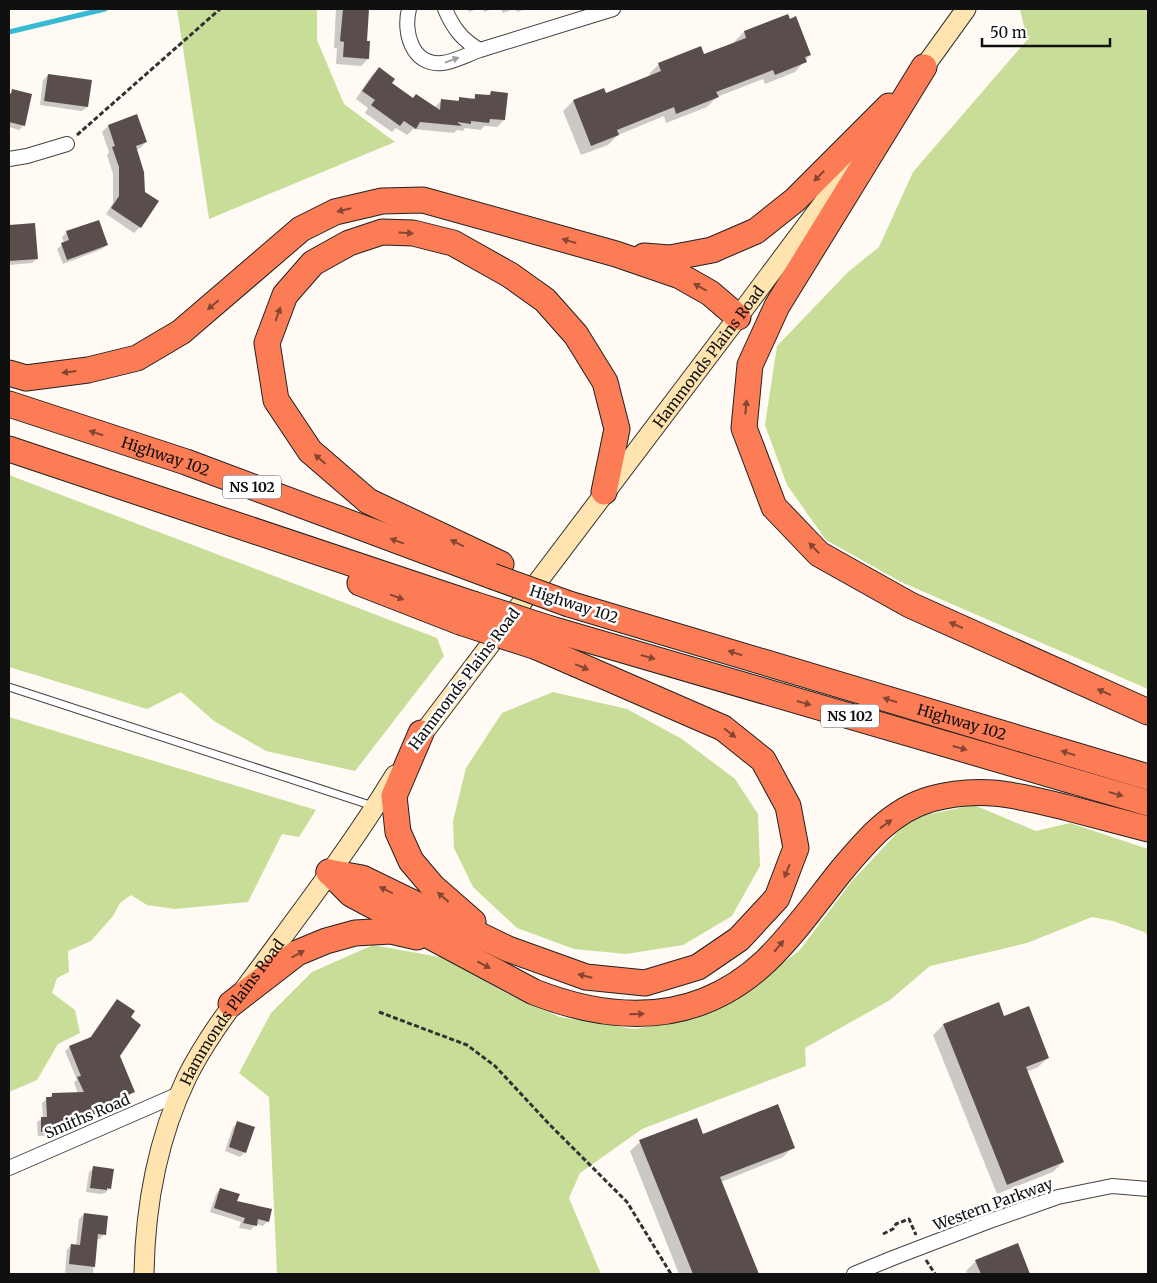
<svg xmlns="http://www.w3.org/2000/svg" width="1157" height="1283" font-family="Merriweather,serif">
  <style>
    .forest { fill: #c8de98 }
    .shadow { fill: #0003 }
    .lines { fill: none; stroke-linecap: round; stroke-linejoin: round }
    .stream { stroke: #38bad5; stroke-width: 5 }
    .building { fill: #5a4e4c }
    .service-casing { stroke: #434343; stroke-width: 9 }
    .minor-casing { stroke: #434343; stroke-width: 16 }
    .secondary-casing { stroke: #323232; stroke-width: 21 }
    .motorway-casing { stroke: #212121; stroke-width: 27 }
    .path { stroke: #323232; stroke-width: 3; stroke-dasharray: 5 2.5; stroke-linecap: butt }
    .service { stroke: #fff; stroke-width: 7 }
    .minor { stroke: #fff; stroke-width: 14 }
    .secondary { stroke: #ffe4af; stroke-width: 19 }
    .motorway { stroke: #fc7c55; stroke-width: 25 }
    .motorway-bridge-casing { stroke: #212121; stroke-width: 27; stroke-linecap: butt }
    .motorway-bridge { stroke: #fc7c55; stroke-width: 25 }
    .oneway { fill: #9f9f9f }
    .oneway2 { fill: #864632 }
    .labels { text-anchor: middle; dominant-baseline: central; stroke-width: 5; stroke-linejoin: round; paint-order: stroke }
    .shield { fill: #fff; stroke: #585858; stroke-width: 1 }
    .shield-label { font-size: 14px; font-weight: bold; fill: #101010 }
    .street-label { font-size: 15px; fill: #101010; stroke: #fff }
  </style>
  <rect width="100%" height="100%" fill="#fffaf4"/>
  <path class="forest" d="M177 9H317V40L344 104 395 142 209 219Z
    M1020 9H1148V689L901 582 826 540 787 485 765 425 777 346 848 272 879 247 913 172 1027 40Z
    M9 475 437 638 444 656 355 771 266 751 214 721 181 692 147 709 9 667Z
    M553 692 627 709 682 739 735 779 758 814 760 866 732 916 683 945 626 954 574 949 517 928 473 887 454 848 453 821 466 768 502 713Z
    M9 717 316 810 299 837 282 834 248 902 175 909 147 905 131 895 120 903 113 916 91 941 68 951 69 972 57 978 52 993 75 1010 80 1033 58 1044 37 1080 9 1092Z
    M974 805 1036 831 1070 823 1148 849V935L1144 932 1113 921 1092 917 1027 943 930 966 890 1000 805 1048 806 1066 642 1129 580 1173 569 1198 601 1274H277L269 1097 239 1073 271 1013 312 972 373 945 445 958 510 995 560 1017 634 1029 685 1020 737 997 799 951 852 881 911 818Z"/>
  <path class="shadow" d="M336 9H367L365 42 368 59 361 66 336 64 337 48H334Z
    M468 9H477L469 12Z
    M483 9H493L484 12Z
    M501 9H514L503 13Z
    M516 9H527L517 12Z
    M787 15 810 55 795 72 765 84 763 79 717 97 707 107 666 123 664 116 618 135 608 145 581 155 563 111 573 101 603 90 605 94 650 77 649 74 659 64 704 56 735 43 734 42 744 32Z
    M379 69 390 83 413 99 434 108 442 100 456 102 459 99 471 100 476 95 488 96 491 93 504 120 497 127 484 126 481 130 465 128 463 131 457 130 454 133 413 129 407 135 396 128 392 132 365 113 368 108 356 99 371 76Z
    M48 75 87 107 82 111 40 105 43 80Z
    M13 91 24 125 19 130 9 127V94Z
    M108 126 146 142 140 148 136 150 140 227 134 233 106 214 113 203V174L107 155 109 152 102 132Z
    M34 224 37 259 32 263 9 265V226Z
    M67 232 107 245 102 249 63 264 57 249 64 243 62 237Z
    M113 1005 129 1018 119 1055 134 1091 129 1096 106 1106 107 1108 103 1112 82 1121 67 1120 68 1131 63 1135 38 1136 37 1122 43 1118 42 1103 53 1094H78L74 1082 77 1080 65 1051 70 1047 89 1039Z
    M1004 1018 1048 1058 1038 1067 1026 1072 1063 1162 1053 1172 997 1194 933 1035 943 1025Z
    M238 1122 245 1152 240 1157 225 1151 233 1127Z
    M702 1135 793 1147 783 1157 721 1182 758 1274H679L630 1151 640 1142Z
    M94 1168 110 1188 105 1193 101 1194 86 1192 89 1172Z
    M220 1189 236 1202 268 1221 263 1226 256 1224 251 1230 239 1228 241 1222 210 1212 216 1194Z
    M84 1214 104 1234 100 1239H96L93 1274H65L67 1250 71 1245 76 1246 79 1219Z
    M1018 1245 1029 1274H967L966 1271 976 1261Z"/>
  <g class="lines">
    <path class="stream" d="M9 32 105 9"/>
  </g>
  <path class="building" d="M343 9H369L367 41H370L369 59 343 57 344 42 340 41Z
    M788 14 790 19 796 16 811 55 805 57 807 62 775 75 773 70 716 92 719 97 676 114 674 107 617 130 619 135 591 146 573 100 604 88 606 93 661 71 658 63 701 46 704 54 746 38 744 31Z
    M379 67 395 79 392 83 413 98 416 94 440 110 441 99 459 101V97L475 99V94L490 95 491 91 508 93 505 120 490 119 489 123 471 121V124L457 122 462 126 420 122 416 129 404 121 400 126 371 105 375 100 362 91Z
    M48 74 92 80 88 107 44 101Z
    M12 89 32 94 25 126 9 122V93L11 94Z
    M137 114 147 142 136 146 144 172 145 192 159 201 141 228 111 208 119 196V167L112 147 115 146 108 125Z
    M99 220 108 245 67 260 61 243 69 240 66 231Z
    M35 223 38 259 9 261V225Z
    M117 999 135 1011 131 1017 141 1025 120 1056 135 1092 106 1104 108 1108 87 1117 68 1116 69 1131 41 1132V1117H47L46 1097H52V1093L84 1092 77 1077 81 1076 69 1046 91 1037Z
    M999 1002 1004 1016 1029 1006 1049 1058 1026 1067 1064 1162 1007 1185 943 1024Z
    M778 1104 795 1148 720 1177 759 1274H693L639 1140 697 1118 703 1134Z
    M237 1121 255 1127 246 1153 229 1147Z
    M93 1166 114 1169 111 1189 107 1188V1190L90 1188Z
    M220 1188 240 1194 237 1201 272 1209 269 1222 258 1219 257 1226 243 1223 245 1218 214 1208Z
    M84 1213 108 1216 106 1235 98 1234 95 1267 69 1264 71 1244 80 1245Z
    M1018 1243 1030 1274H981L975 1260Z"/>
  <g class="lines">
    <defs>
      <path id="service" d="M9 687 373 806"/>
      <path id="minor" d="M409 9C403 32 412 66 442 63 454 62 468 54 480 50 462 40 453 28 445 9
        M480 50 613 9
        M9 159 27 156 67 144
        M9 1168 179 1094
        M854 1274 893 1258 987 1222 1058 1197 1112 1186 1148 1189"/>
      <g id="secondary">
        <path d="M917 77 966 9"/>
        <path id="s1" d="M415 744 738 317 853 163"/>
        <path id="s2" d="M144 1274C145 1207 158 1137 187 1077 208 1035 238 998 265 961 310 900 356 839 395 775"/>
      </g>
      <g id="motorway">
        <path d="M924 67 777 306 750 365 744 428 774 507 819 554 910 605 1148 712"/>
        <path d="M644 256 670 258 712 250 756 231 795 200 889 106"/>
        <path d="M9 373 26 378 88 370 137 358 181 332 301 229 335 212 382 201 423 200 616 254 680 276 710 293 738 317"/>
        <path id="s3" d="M9 404 186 462 492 576"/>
        <path d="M9 449 473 604"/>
        <path d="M501 564 368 501 310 451 276 400 267 343 285 295 313 263 349 243 382 232 413 233 453 243 510 275 545 300 576 335 605 382 617 429 604 492"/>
        <path d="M360 583 460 622"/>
        <path id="s4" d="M569 604 1148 777"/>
        <path d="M551 629 1148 803"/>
        <path d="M421 733 394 796 398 832 411 861 433 887 473 922"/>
        <path d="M329 872 351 894 534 992C616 1024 698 1025 766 961 794 934 817 901 841 871 866 841 892 810 931 799 982 785 1019 796 1068 808 1095 815 1121 822 1148 829"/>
        <path d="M329 872 362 878 508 949 586 977 645 983 698 967 739 939 777 898 796 848 788 806 763 760 723 728 537 647"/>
        <path d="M231 1004 297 953 326 941 355 933 391 931 417 937"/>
      </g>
    </defs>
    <use href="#service" class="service-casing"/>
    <use href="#minor" class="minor-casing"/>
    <use href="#secondary" class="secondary-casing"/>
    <use href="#motorway" class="motorway-casing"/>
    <path class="path" d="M77 135 220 9
      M379 1012 467 1045 495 1066 549 1124 627 1202 671 1274
      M883 1234 893 1229 896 1224 909 1219 916 1235
      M926 1260 935 1274"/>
    <use href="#service" class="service"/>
    <use href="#minor" class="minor"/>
    <use href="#secondary" class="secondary"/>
    <use href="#motorway" class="motorway"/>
    <defs>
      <path id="motorway-bridge" d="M492 576 569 604
        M473 604 551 629
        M460 622 537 647"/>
    </defs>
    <use href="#motorway-bridge" class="motorway-bridge-casing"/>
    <use href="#motorway-bridge" class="motorway-bridge"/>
  </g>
  <defs><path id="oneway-solid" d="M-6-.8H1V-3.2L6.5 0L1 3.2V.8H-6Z" transform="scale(1.25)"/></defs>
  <use class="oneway" href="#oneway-solid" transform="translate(452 60) rotate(-20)"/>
  <g class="oneway2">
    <use href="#oneway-solid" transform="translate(819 176) rotate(135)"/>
    <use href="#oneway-solid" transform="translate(344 210) rotate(167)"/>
    <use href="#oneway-solid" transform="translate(406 233) rotate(3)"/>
    <use href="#oneway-solid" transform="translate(569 241) rotate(-164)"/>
    <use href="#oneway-solid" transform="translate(700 287) rotate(-151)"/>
    <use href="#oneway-solid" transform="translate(213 305) rotate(140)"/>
    <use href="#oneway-solid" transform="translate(278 314) rotate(-70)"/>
    <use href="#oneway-solid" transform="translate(69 372) rotate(173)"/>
    <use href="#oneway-solid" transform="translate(746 407) rotate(-84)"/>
    <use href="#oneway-solid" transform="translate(96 433) rotate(-162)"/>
    <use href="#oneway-solid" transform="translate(320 459) rotate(-139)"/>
    <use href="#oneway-solid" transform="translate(397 541) rotate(-160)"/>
    <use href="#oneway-solid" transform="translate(457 543) rotate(-154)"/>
    <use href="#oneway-solid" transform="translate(814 548) rotate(-134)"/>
    <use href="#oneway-solid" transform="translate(397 597) rotate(21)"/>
    <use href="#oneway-solid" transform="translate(956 625) rotate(-156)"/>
    <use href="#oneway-solid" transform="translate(735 653) rotate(-163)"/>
    <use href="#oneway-solid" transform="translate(648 657) rotate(16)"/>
    <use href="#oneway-solid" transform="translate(582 667) rotate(23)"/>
    <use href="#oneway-solid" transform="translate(1104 692) rotate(-156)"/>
    <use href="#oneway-solid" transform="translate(890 700) rotate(-163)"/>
    <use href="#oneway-solid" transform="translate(804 703) rotate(16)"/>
    <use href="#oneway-solid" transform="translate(730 733) rotate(38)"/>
    <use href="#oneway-solid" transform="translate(960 748) rotate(16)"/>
    <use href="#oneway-solid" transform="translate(1068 753) rotate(-163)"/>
    <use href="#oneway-solid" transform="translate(1116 794) rotate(16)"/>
    <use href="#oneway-solid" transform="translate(886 824) rotate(-36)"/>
    <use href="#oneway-solid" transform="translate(787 871) rotate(112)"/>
    <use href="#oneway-solid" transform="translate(386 890) rotate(-154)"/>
    <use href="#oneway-solid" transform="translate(443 897) rotate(-139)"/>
    <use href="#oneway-solid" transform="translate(779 946) rotate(-50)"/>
    <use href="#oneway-solid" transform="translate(298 954) rotate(-29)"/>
    <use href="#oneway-solid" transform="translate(484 965) rotate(28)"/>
    <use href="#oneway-solid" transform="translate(585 976) rotate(-166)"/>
    <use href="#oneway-solid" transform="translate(637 1014) rotate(-1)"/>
  </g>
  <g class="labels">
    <g class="shield">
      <rect x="223" y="475.5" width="58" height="23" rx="4"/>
      <rect x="821" y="704.5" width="58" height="23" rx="4"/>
    </g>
    <g class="shield-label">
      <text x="252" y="487">NS 102</text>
      <text x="850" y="716">NS 102</text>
    </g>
    <g class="street-label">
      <text stroke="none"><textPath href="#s1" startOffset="486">Hammonds Plains Road</textPath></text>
      <text stroke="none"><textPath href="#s3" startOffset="165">Highway 102</textPath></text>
      <text transform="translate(574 604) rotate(18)">Highway 102</text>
      <text transform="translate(464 679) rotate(-53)">Hammonds Plains Road</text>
      <text stroke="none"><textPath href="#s4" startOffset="410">Highway 102</textPath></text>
      <text stroke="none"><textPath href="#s2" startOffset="282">Hammonds Plains Road</textPath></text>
      <text transform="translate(87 1116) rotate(-23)">Smiths Road</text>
      <text transform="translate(993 1204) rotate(-20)">Western Parkway</text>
    </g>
  </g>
  <rect width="1157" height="1283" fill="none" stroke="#101010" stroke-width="20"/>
  <path d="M982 38v8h128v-8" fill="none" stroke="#101010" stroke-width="2.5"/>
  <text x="990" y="38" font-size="15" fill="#101010" stroke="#ffffff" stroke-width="4" paint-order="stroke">50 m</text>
</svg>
